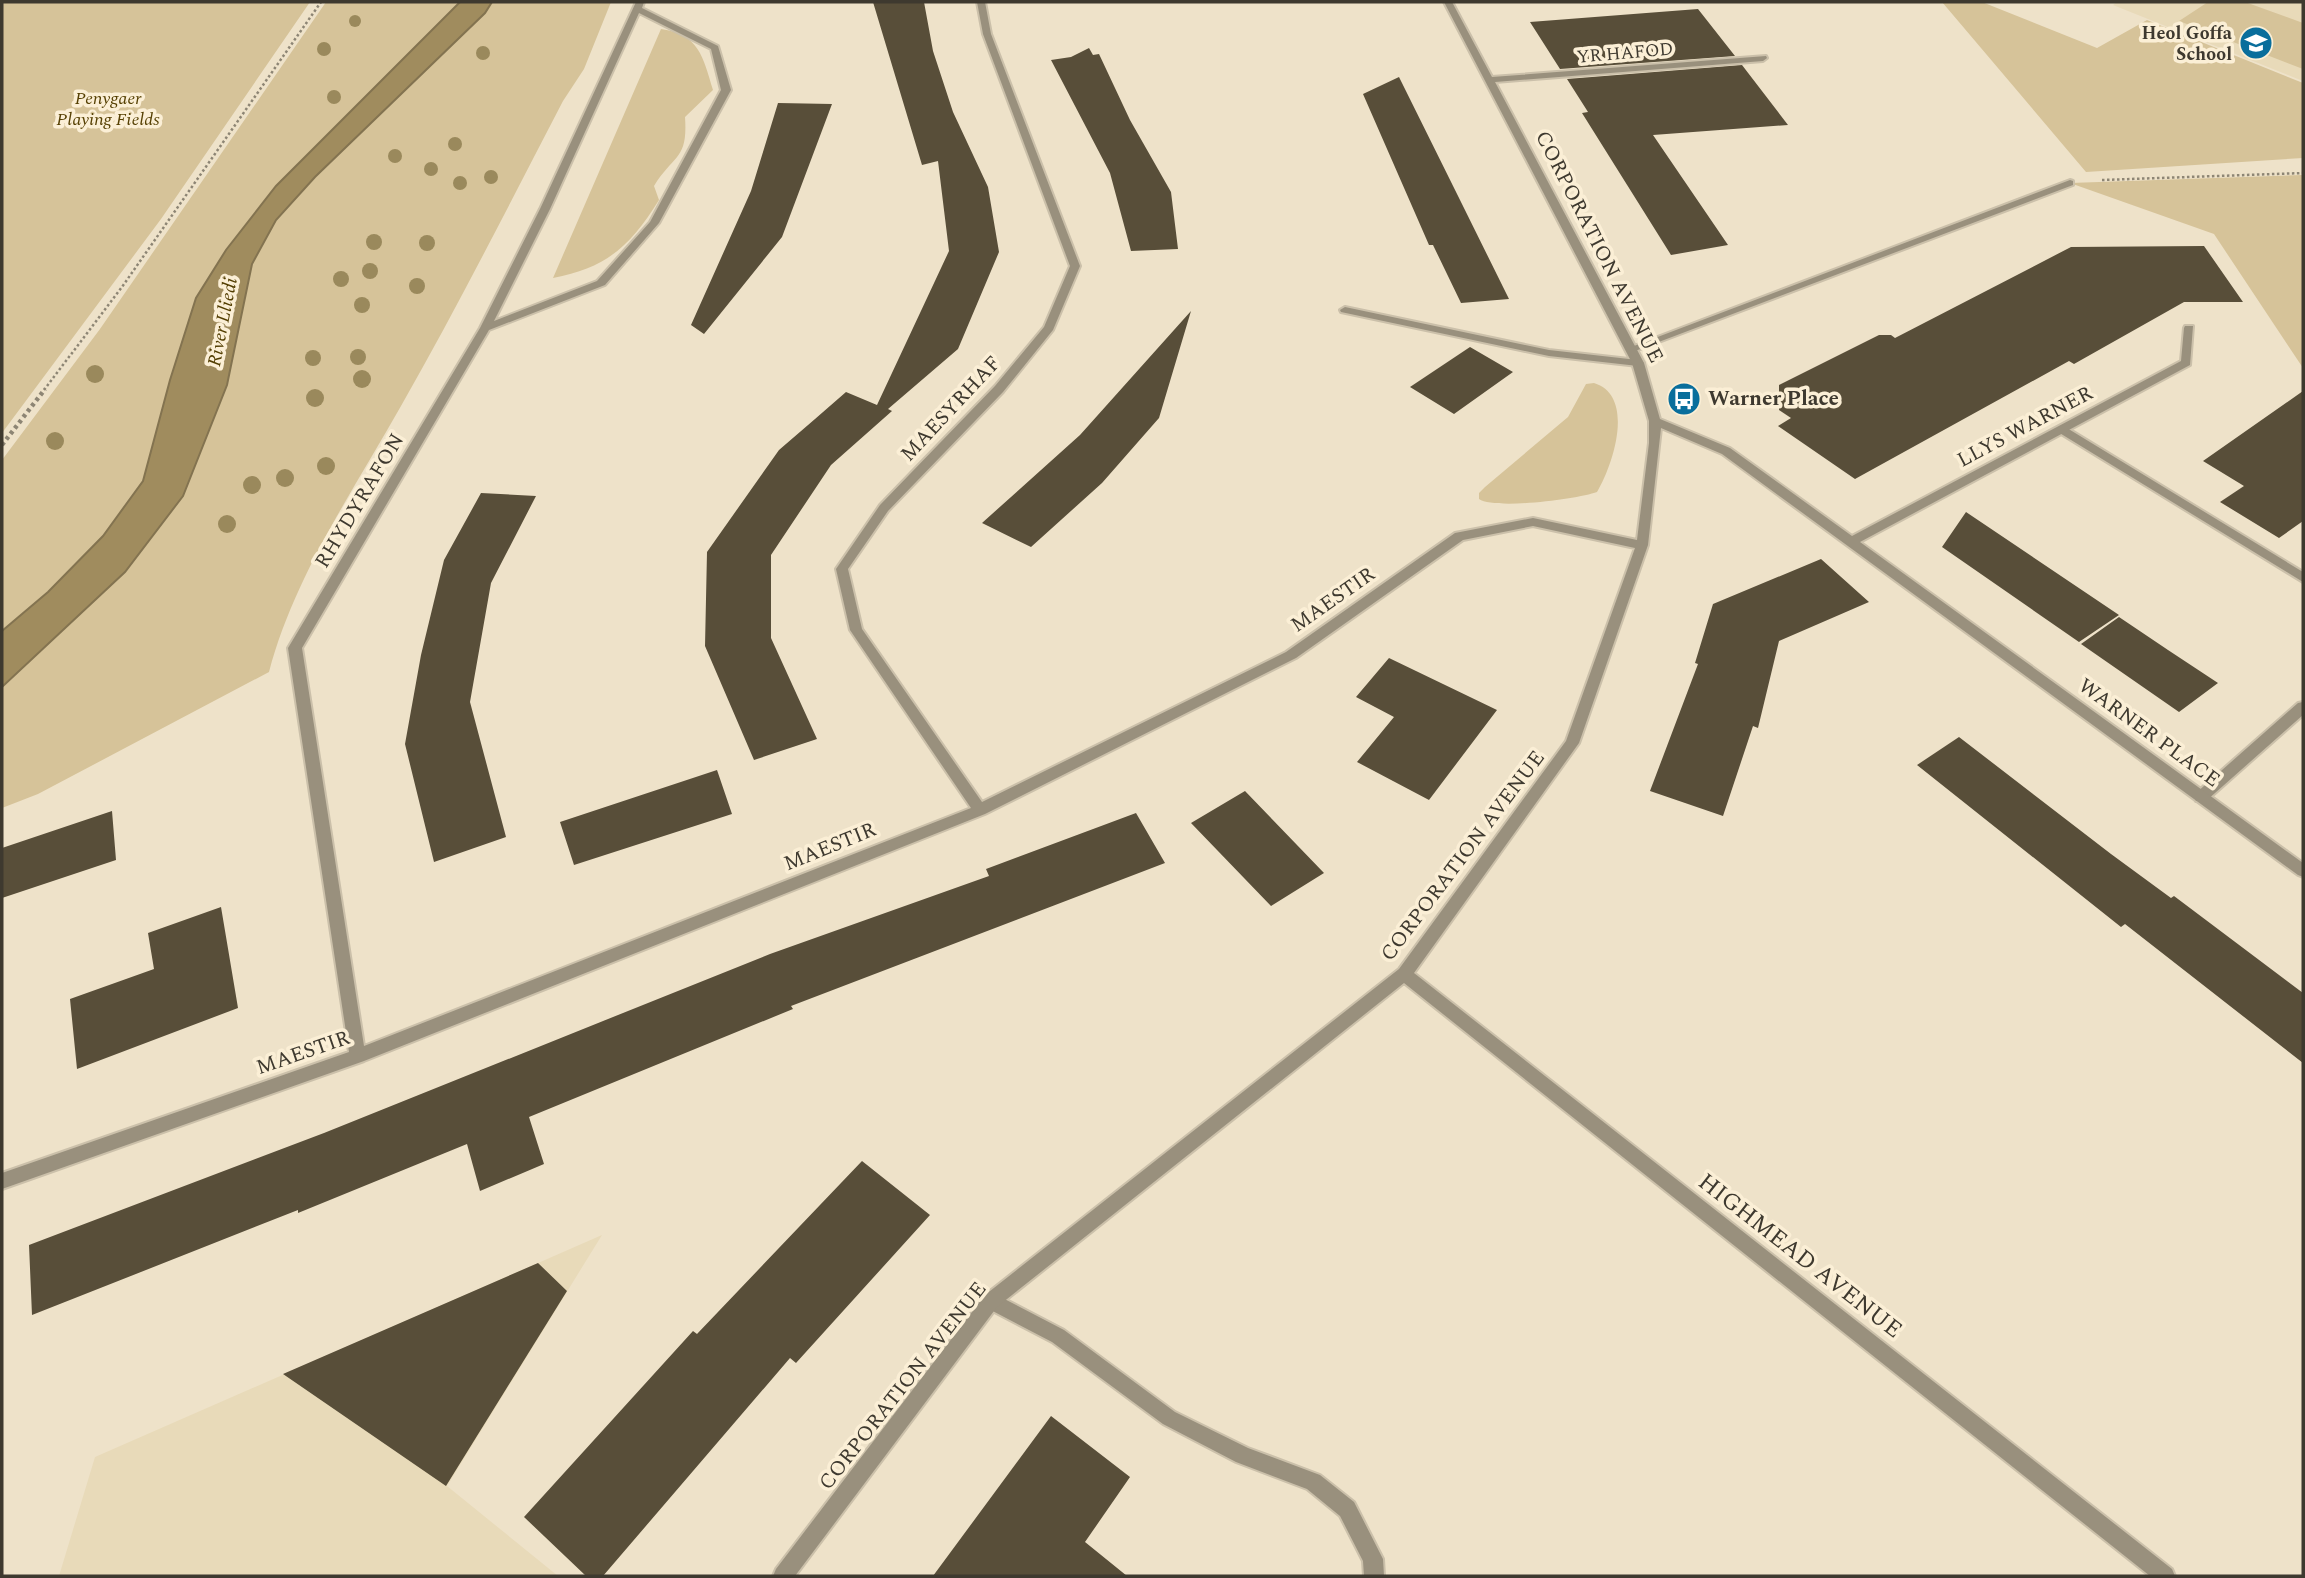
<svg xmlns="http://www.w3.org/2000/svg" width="2305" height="1578" font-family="Spectral,serif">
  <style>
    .built { fill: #e8dab9 }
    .green { fill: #d6c399 }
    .water { fill: #a08c5e; stroke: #837350; stroke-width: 2 }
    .building { fill: #584e39 }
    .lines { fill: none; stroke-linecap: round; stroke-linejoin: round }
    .service-casing { stroke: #cbc0aa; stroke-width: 4 }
    .minor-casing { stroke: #cbc0aa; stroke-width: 4 }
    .path-far1 { stroke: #8d8574; stroke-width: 2.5; stroke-dasharray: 2.5 2.5; stroke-linecap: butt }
    .path { stroke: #8d8574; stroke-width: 4.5; stroke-dasharray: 3.5 3.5; stroke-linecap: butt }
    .service { fill: #99907d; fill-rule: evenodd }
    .minor { fill: #99907d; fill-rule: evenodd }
    .tree { fill: #9a895c }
    .labels { text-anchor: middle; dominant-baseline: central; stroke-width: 7; stroke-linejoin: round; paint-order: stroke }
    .far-poi-label { font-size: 18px; font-weight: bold; fill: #3e392f; stroke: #fbefd6; text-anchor: end }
    .far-street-label { font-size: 18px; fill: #3e392f; stroke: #fbefd6 }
    .far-park-label { font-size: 18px; font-style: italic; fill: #564003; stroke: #fbefd6 }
    .far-water-label { font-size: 19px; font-style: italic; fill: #523d00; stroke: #fbefd6 }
    .street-label { font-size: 21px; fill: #3e392f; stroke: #fbefd6 }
    .poi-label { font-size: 21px; font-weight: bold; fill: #3e392f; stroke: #fbefd6; text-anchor: start }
    .near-street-label { font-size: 24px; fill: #3e392f; stroke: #fbefd6 }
  </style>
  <rect width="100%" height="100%" fill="#eee2c9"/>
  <path class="built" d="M2117 2H2303V81L2113 5Z
    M602 1235 447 1486 558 1576H59L95 1457Z"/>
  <path class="green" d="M2 2H310L161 219 2 433Z
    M326 2H460L276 186 226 250 196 298 170 380 143 481 103 536 48 592 2 631V460L100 329Z
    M492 2H611L584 69 563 101C510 203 458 306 401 406 353 491 294 577 269 672L38 794 2 808V687L125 572 227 385 252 264 276 220 315 177 485 13Z
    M1942 2H1982L2097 48 2147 20 2303 83V158L2086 172Z
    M2208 2H2245L2303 23V69L2179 21Z
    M661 29C699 34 703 57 713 90L685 117C688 160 674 154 654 186L659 200C631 245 607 268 553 278Z
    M2303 175V368L2214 234 2070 183Z
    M1594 383C1636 396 1613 465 1597 492 1578 499 1495 510 1479 499V493L1485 487 1568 417 1586 384Z"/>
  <path class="water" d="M460 2H492L485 13 315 177 276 220 252 264 227 385 183 496 125 572 2 687V631L48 592 103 536 143 481 170 380 196 298 226 250 276 186Z"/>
  <path class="building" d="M873 2H924L933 51 953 112 988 187 999 252 958 349 888 409 892 411 831 465 771 555V638L817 739 754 760 705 646 707 552 779 450 815 419 846 392 877 405 949 251 938 161 922 165Z
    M1698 9 1735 56 1560 69 1530 22Z
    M1089 48 1093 55 1099 54 1130 120 1171 192 1178 249 1131 251 1110 173 1051 60 1071 57Z
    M1742 65 1788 125 1653 135 1728 245 1671 255 1582 113 1588 112 1567 79Z
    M1399 77 1460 200 1509 299 1461 303 1433 245H1429L1363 94Z
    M778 103 832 104 782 237 704 334 691 325 751 191Z
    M2204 246 2243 302H2184L2074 364 2069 361 1855 479 1778 426 1791 418 1779 410V385L1879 335H1891L1895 338 2071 247Z
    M1191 311 1159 418 1102 483 1031 547 982 523 1080 435Z
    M1470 347 1513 372 1454 414 1410 387Z
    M2303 391V521L2279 538 2220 502 2244 486 2203 461Z
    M481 493 536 496 491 583 470 702 506 837 434 862 405 744 421 655 444 560Z
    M1966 512 2119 615 2079 642 1942 547Z
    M1821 559 1869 602 1779 641 1758 728 1753 726 1723 816 1650 791 1698 664 1695 663 1713 604Z
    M2119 617 2168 650 2218 683 2179 712 2081 644Z
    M1389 658 1497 710 1429 800 1357 762 1394 717 1356 697Z
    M1959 737 2111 854 2171 898 2174 896 2303 993V1063L2125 924 2121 927 1917 765Z
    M717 770 732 814 574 865 560 822Z
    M1245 791 1324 873 1271 906 1191 823Z
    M112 811 116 860 2 898V848Z
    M1136 813 1165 863 791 1006 793 1009 529 1117 544 1164 480 1191 467 1144 298 1213V1210L32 1315 29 1245 324 1133 770 954 989 876 986 869Z
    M221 907 238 1008 77 1069 70 999 154 969 148 933Z
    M862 1161 930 1215 796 1363 790 1358 603 1576H586L524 1517 693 1331 697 1334Z
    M538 1263 567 1291 446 1486 283 1374Z
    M1051 1416 1130 1477 1085 1542 1127 1576H933Z"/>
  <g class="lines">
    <defs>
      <path id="service" d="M2070 180 2073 181V185L1635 351H1627L1626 349Z
        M1345 307 1549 350 1638 360 1644 363 1638 366 1549 356 1341 312 1340 310Z
        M2062 425 2303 572V582L2058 432 2056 429Z
        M2303 702V715L2206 801H2196L2194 797 2196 793 2298 703Z
        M991 1292 1064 1330 1175 1412 1248 1448 1320 1475 1354 1502 1383 1559 1384 1576H1364L1363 1561 1340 1516 1307 1489 1236 1462 1163 1424 1052 1342 985 1307 982 1301 985 1295Z"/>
      <path id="minor" d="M636 2H644L642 8 718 46 731 90 659 223 605 285 489 330 302 648 364 1046 971 808 850 630 836 569 880 505 995 386 1044 327 1070 266 983 34 977 2H985L991 34 1080 266 1053 330 1003 392 888 511 848 569 862 629 982 802 1286 652 1455 533 1533 518 1637 540 1649 443V421L1632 363 1444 2H1452L1492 77 1766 56 1767 58 1763 61 1495 82 1644 363 1660 419 1730 448 1852 536 2181 361 2184 328 2185 326H2193L2190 365 1860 542 2303 863V877L2298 875 1722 454 1661 428 1648 545 1579 743 1414 973 2172 1569 2175 1576H2150L1404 983 997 1307 795 1576H773L776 1569 985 1295 1399 969 1566 741 1635 548 1533 526 1463 540 1296 658 985 814 364 1061 2 1189V1173L349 1052 288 648 480 328 540 209ZM639 13 711 49 721 90 650 222 597 281 494 321 550 209Z"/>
    </defs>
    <use href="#service" class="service-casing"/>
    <use href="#minor" class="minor-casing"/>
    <path class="path-far1" d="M2102 180 2303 173
      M44 390 122 287 321 2"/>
    <path class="path" d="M2 445 45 389"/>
    <use href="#service" class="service"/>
    <use href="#minor" class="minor"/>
  </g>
  <g class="tree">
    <circle cx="355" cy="21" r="6"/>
    <circle cx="324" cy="49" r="7"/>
    <circle cx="483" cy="53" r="7"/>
    <circle cx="334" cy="97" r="7"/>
    <circle cx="455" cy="144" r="7"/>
    <circle cx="395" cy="156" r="7"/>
    <circle cx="431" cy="169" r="7"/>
    <circle cx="491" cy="177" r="7"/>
    <circle cx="460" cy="183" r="7"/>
    <circle cx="374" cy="242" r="8"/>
    <circle cx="427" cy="243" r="8"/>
    <circle cx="370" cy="271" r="8"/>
    <circle cx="341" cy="279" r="8"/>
    <circle cx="417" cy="286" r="8"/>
    <circle cx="362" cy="305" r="8"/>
    <circle cx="358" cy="357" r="8"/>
    <circle cx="313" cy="358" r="8"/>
    <circle cx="95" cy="374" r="9"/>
    <circle cx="362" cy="379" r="9"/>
    <circle cx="315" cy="398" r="9"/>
    <circle cx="55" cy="441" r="9"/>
    <circle cx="326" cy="466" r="9"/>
    <circle cx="285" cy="478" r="9"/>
    <circle cx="252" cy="485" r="9"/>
    <circle cx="227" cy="524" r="9"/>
  </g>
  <defs>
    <symbol id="school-disc" viewBox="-11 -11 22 22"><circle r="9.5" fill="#096e9c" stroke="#fbefd6"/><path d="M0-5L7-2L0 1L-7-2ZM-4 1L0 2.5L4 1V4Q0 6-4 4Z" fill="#fff"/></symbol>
    <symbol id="bus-disc" viewBox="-11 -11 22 22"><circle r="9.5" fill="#096e9c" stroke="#fbefd6"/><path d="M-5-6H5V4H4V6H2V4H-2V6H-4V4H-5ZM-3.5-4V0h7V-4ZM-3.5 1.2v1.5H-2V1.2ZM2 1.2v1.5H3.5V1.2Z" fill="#fff"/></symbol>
  </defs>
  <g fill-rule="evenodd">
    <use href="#school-disc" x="2237" y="24" width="38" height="38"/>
    <use href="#bus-disc" x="1665" y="380" width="38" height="38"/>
  </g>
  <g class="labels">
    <g class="far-poi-label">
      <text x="2232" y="33">Heol Goffa<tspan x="2232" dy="21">School</tspan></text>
    </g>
    <g class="far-street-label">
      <text transform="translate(1625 53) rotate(-5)">YR HAFOD</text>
    </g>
    <g class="far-park-label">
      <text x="108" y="98">Penygaer<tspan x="108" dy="21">Playing Fields</tspan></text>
    </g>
    <g class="far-water-label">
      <text transform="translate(223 322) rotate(-79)">River Lliedi</text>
    </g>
    <g class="street-label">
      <text transform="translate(1599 247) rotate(63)">CORPORATION AVENUE</text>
      <text transform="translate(951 409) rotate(-47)">MAESYRHAF</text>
      <text transform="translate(2025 427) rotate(-28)">LLYS WARNER</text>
      <text transform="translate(360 501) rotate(-59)">RHYDYRAFON</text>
      <text transform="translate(1333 600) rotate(-35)">MAESTIR</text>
      <text transform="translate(2149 733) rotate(36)">WARNER PLACE</text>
      <text transform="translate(830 847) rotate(-22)">MAESTIR</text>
      <text transform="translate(1463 856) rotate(-53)">CORPORATION AVENUE</text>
      <text transform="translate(303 1053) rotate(-19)">MAESTIR</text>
      <text transform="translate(903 1386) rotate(-52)">CORPORATION AVENUE</text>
    </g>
    <g class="poi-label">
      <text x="1708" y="399">Warner Place</text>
    </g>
    <g class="near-street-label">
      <text transform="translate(1800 1256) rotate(38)">HIGHMEAD AVENUE</text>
    </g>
  </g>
  <rect width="2305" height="1578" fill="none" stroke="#3e392f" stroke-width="7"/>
</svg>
